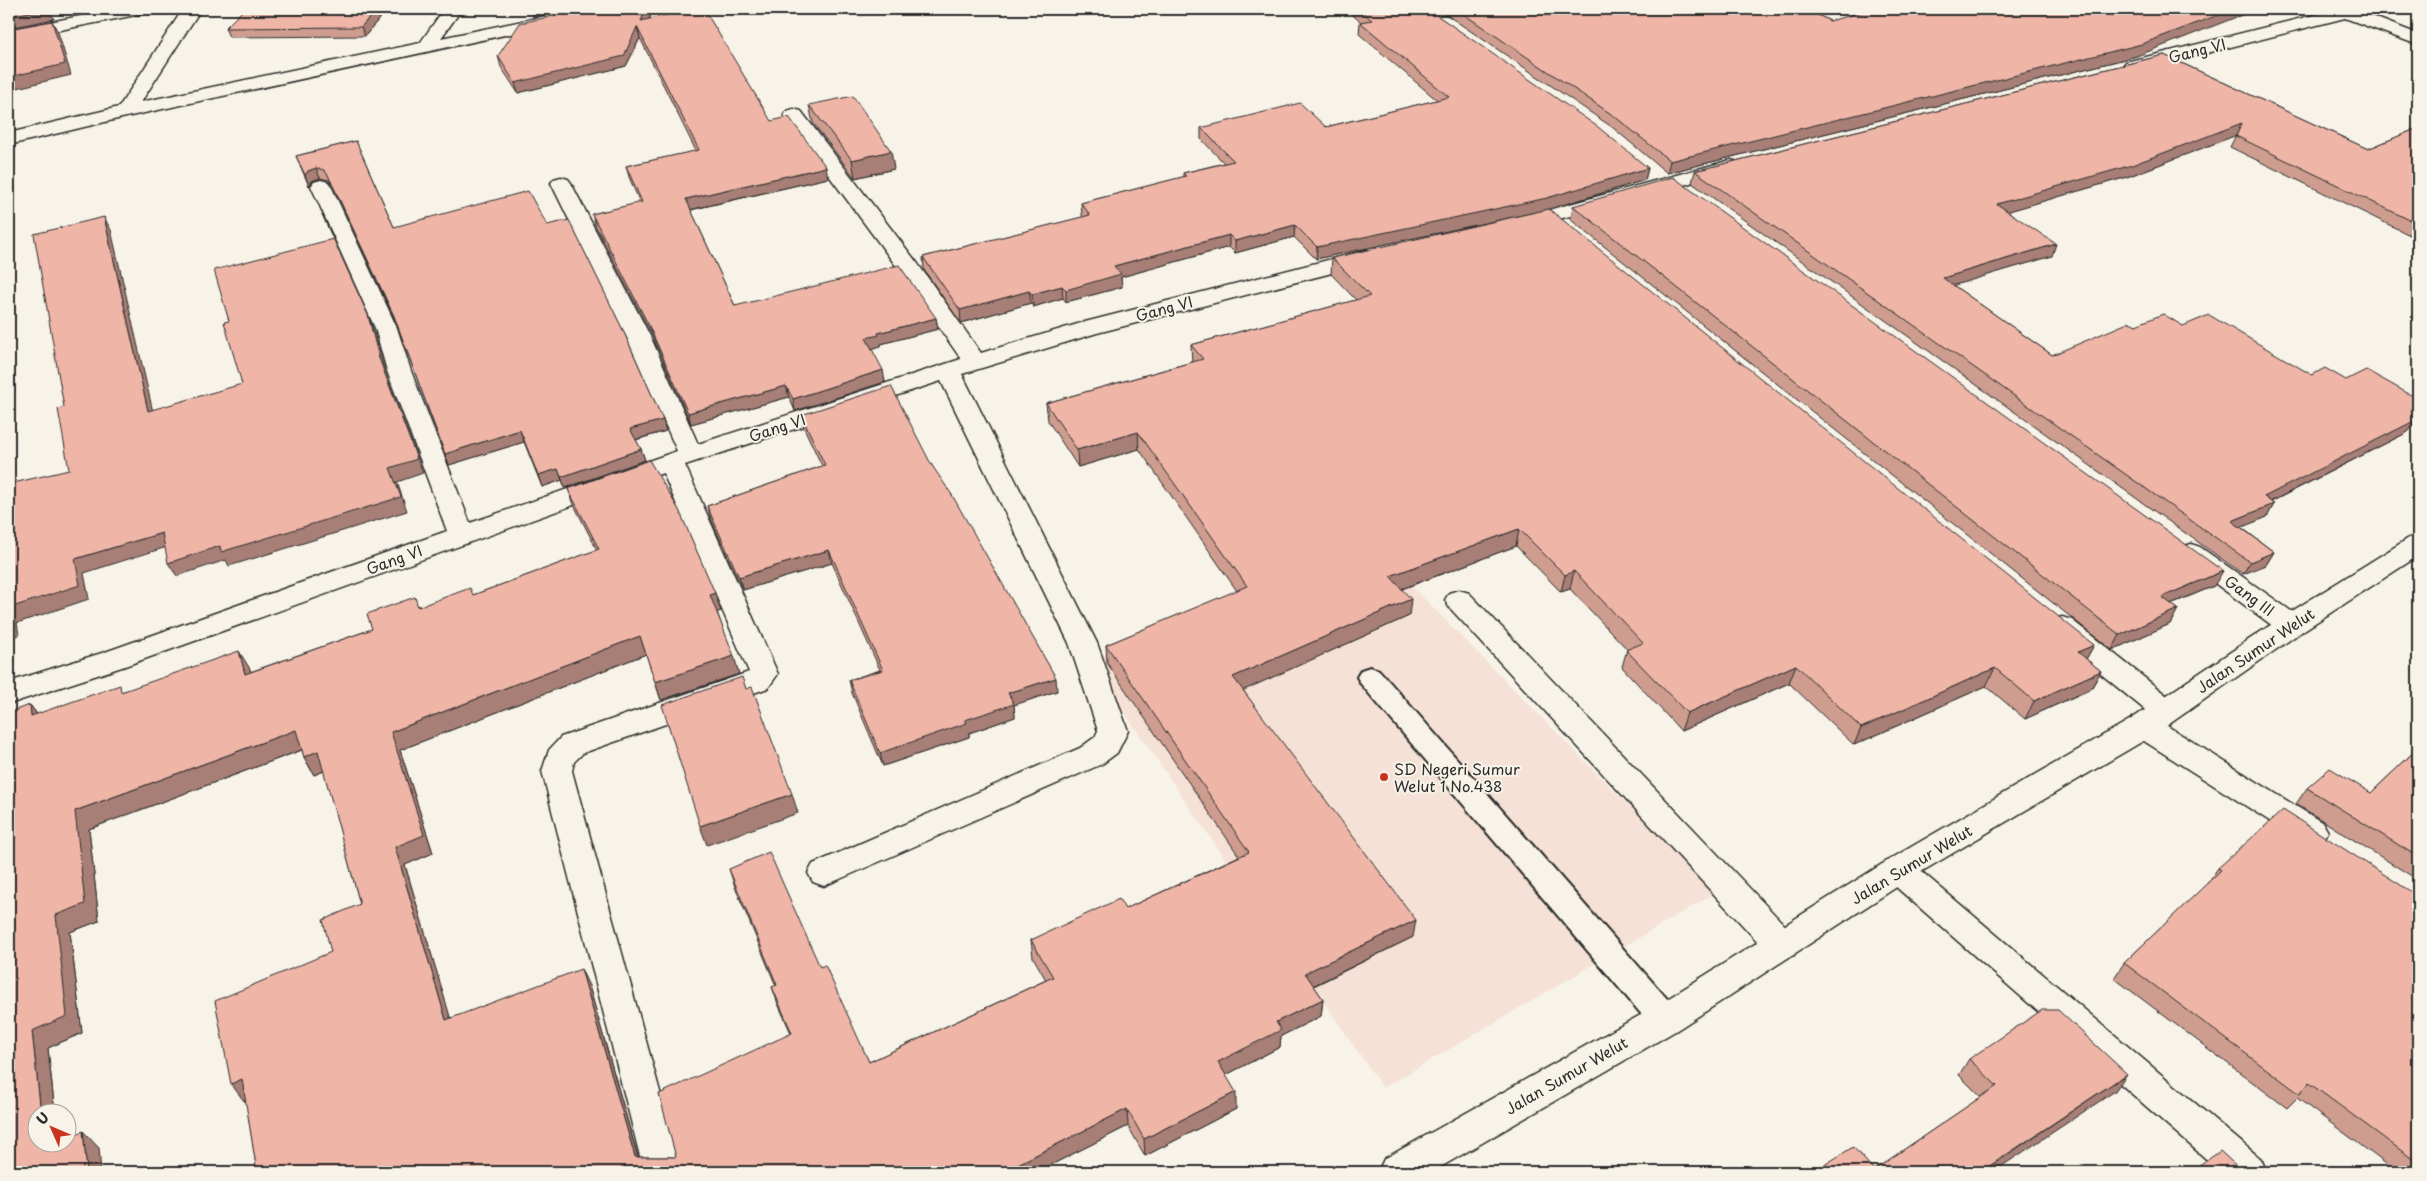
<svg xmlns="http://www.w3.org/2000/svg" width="2427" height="1181" font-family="'Playpen Sans',sans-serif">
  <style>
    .built { fill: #f5e1d5 }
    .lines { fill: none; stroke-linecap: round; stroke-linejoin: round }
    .lane-casing { stroke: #2b2b2b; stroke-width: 4 }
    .street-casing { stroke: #2b2b2b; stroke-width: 3 }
    .secondary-casing { stroke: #2b2b2b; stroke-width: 3 }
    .lane { fill: #f7f3e8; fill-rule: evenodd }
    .street { fill: #f7f3e8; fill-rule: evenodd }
    .secondary { fill: #f7f3e8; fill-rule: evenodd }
    .wall { fill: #ce9d90; stroke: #2b2b2b }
    .shaded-wall { fill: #a77f76; stroke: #2b2b2b }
    .building { fill: #efb6a8; stroke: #2b2b2b }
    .poi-dot { fill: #c8321e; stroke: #f7f3e8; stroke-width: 2 }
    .labels { text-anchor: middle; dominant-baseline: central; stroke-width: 4; stroke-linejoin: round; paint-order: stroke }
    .street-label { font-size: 15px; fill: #2b2b2b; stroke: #f7f3e8 }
    .poi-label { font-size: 15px; fill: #2b2b2b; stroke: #f7f3e8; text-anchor: start }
  </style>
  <rect width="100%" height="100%" fill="#f7f3e8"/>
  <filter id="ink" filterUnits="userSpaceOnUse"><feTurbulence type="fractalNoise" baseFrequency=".02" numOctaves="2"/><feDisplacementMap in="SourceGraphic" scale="10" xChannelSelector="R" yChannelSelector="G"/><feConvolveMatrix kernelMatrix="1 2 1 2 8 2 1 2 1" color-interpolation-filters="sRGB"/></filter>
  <g filter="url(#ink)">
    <path class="built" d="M1369 543 1715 893 1383 1088 1089 661Z"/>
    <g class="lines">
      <defs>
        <path id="lane" d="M1370 667 1379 670 1676 1009 1681 1019 1676 1029 1665 1033 1654 1029 1361 684 1357 677 1361 670Z"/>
        <path id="street" d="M116 9H150L147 13 141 14 9 40V30Z
          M183 9H201L141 102 420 43 444 9H462L441 38 579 9H611L608 13 602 14 126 117 9 145V133L119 107Z
          M2329 9H2353L2418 34V45L2345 18 2132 72 2126 70 2123 66 2126 62 2330 11Z
          M794 109 801 111 918 264 981 353 1081 323 1367 250 1375 252 1378 257 1375 262 1097 333 962 374 1097 643 1128 731 1117 753 1102 764 824 886 813 882 808 873 813 864 1080 748 1095 737 1098 731 1069 643 941 381 685 465 778 674 768 688 583 753 574 762 572 771 682 1172H644L542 771 549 750 561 737 749 672 663 473 125 666 9 704V682L105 652 447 531 387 371 375 328 311 186 314 182 321 180 328 182 331 186 397 328 411 371 470 523 677 451 627 338 551 183 554 179 561 177 568 179 571 183 651 338 698 444 961 359 902 274 784 115 787 111Z
          M1731 160 1738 162 1741 166 1738 170 1519 230 1512 228 1508 224 1512 220Z
          M2191 544 2200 547 2301 618 2305 625 2301 632 2291 635 2281 632 2182 559 2178 553 2182 547Z
          M1459 590 1469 593 1794 935 1799 945 1794 955 1782 959 1770 955 1449 607 1445 600 1449 593Z
          M2062 617 2072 620 2176 703 2181 711 2176 719 2166 722 2156 719 2323 823 2328 832 2323 841 2312 845 2301 841 2133 734 2129 726 2133 718 2144 715 2155 718 2052 634 2048 627 2052 620Z
          M1898 857 1909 861 2261 1159 2267 1172H2221L1887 879 1882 870 1887 861Z"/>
        <path id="secondary" d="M2418 535V556L2301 632 2155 734 1909 879 1677 1030 1432 1172H1378L1384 1159 1653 1008 1887 861 2133 718 2281 618 2409 538Z"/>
      </defs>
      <use href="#lane" class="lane-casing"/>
      <use href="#street" class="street-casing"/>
      <use href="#secondary" class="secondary-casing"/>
      <use href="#lane" class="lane"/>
      <use href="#street" class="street"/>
      <use href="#secondary" class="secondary"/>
    </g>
    <path class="wall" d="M387 9 365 36 229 37 225 28Z
      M587 9H654L649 19 771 121 828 178 691 210 735 306 936 318 938 329 881 344V346L872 349 885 382 795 411 789 397 691 424 653 337 595 225 592 214 640 203 629 177 626 166 696 151 640 38 626 66 518 93 501 67 498 56Z
      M1345 9H1428L1648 168 1645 180 1546 210 1316 259 1294 237 1235 253 1229 247 1121 277 1122 287 1066 302 1063 298 1033 307 1031 303 961 323 924 270 923 257 1083 217 1082 215 1081 203 1183 177V173L1224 163 1201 139V128L1326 127 1437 100 1359 34 1360 22H1361Z
      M1438 9H1806L1830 21 2137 56 1667 173 1612 127Z
      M2164 55 2368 149 2418 128V239L2230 147 2236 135 2127 177 2008 211 2052 256 1953 285 2052 355 2136 325 2183 326 2312 375 2415 423 2408 432 2271 502 2274 504 2267 517 2241 527 2274 552 2266 565 2243 574 1692 183 1695 171Z
      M809 105 894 169 855 178 813 123Z
      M356 141 394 227 547 225 663 420 666 431 636 440 641 449 645 460 565 488 562 480 542 487 524 442 449 465 396 322 333 185 329 180 320 178 312 181 309 186 296 156Z
      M1573 206 2214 586 2171 604 2178 609 2170 624 2112 650 1571 220Z
      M1332 258 2094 645 2086 659 2101 671 2091 689 2025 719 1986 686 1854 745 1789 683 1681 731 1622 667 1627 649 1570 589 1561 592 1516 546 1402 589 1409 616 1243 690 1413 937 1314 986 1323 999 1321 1016 1281 1036 1280 1047 1226 1075 1236 1109 1145 1156 1128 1126 1037 1172H257L246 1100 244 1101 331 952 360 904 324 771 314 775 304 757 302 750 89 829 99 921 70 932 82 1033 48 1048 55 1114H38V1144L99 1148 9 1172 30 705 37 714 124 691 250 669V672L372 629 419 606 473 595 597 550 575 507 568 489 715 593 721 611 717 612 739 674 661 700 646 654 400 750 433 853 405 865 450 1018 589 986 638 1157H676L791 1033 778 1004 772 987 776 986 735 887 729 869 820 967 869 1062 1046 980 1033 957 1031 940 1125 909 1239 856 1107 663 1106 645 1237 591 1139 449 1078 467 1048 421 1046 403 1192 362 1191 345 1356 300 1331 274Z
      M801 415 931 464 1057 691 1014 705 1015 717 969 733V737L883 766 852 693 849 680 880 670 832 563 743 590 711 519 707 506 822 466 804 428Z
      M2418 748V880L2296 804 2307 788 2371 793Z
      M2218 868 2418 896V1172H2397L2297 1098 2287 1108 2114 978 2124 963 2207 884Z
      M1969 1059 2115 1091 1874 1170 1981 1097 1959 1075Z"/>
    <path class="shaded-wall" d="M45 9H49L54 19 9 28V16Z
      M377 9H387L365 36 361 27Z
      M531 9H571L533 17Z
      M646 9H654L643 31 641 21Z
      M2234 9H2257L2137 56 1667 173 1670 161Z
      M52 21 58 32 71 75 9 90V77Z
      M637 27 640 38 626 66 518 93 515 83Z
      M2242 123 2237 135 2127 177 1992 216 1997 204Z
      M891 151 894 169 855 178 852 160Z
      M826 167 828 178 689 210 686 199Z
      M316 168 320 178 312 181 309 186 305 175 308 171Z
      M1648 168 1645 180 1546 210 1316 259 1317 247Z
      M104 217 111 230 156 425 148 411Z
      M1295 225 1294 237 1235 253V241Z
      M1229 235V247L1121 277 1122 287 1066 302V290L1114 266Z
      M2056 244 2052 256 1938 290 1943 278Z
      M1062 286 1063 298 1033 307 1032 294Z
      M1029 291 1031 303 961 323 960 310Z
      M368 315 373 329 385 372 423 473 397 482 407 511 229 566 226 560 177 576 168 563 390 468 379 358Z
      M936 318 938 329 881 344V346L868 350 866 338 878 333Z
      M883 370 885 382 795 411 793 399Z
      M786 386 789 397 691 424 688 413Z
      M2418 412V421L2415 423 2408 432 2256 509 2264 497Z
      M663 420 666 431 634 440 630 429Z
      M520 430 524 442 449 465 445 454Z
      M1138 432 1139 449 1078 467 1077 450Z
      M641 449 645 460 565 488 561 477Z
      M558 469 562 480 542 487 538 475Z
      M2274 504 2267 517 2225 534 2232 521Z
      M1519 529 1516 546 1388 594 1390 576Z
      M162 533 170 546 84 573 89 599 17 623 19 635 9 638V608L75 559Z
      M829 550 832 563 743 590 739 577Z
      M2274 552 2266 565 2243 574 2250 562Z
      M1574 571 1570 589 1561 592 1565 575Z
      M2223 571 2214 586 2153 611 2162 597Z
      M715 593 721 611 716 613 710 595Z
      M1411 599 1409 616 1233 695V677Z
      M2178 609 2170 624 2112 650 2120 635Z
      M640 636 646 654 400 750 433 853 405 865 456 1037 446 1020 395 847 391 732Z
      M2094 645 2084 663 2078 652Z
      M239 651 250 669 255 692 245 674Z
      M734 656 739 674 661 700 655 682Z
      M1796 665 1789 683 1681 731 1687 713Z
      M1995 668 1986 686 1854 745 1861 728Z
      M2101 671 2091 689 2025 719 2034 701Z
      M1056 678 1057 691 1014 705 1015 717 969 733V737L883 766 880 753 965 720 1008 693Z
      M30 705 43 723 31 716Z
      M296 730 307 748 89 829 99 921 70 932 82 1033 48 1048 55 1114H41L32 1031 56 915 75 811Z
      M318 751 329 769 314 775 304 757Z
      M792 794 798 813 707 845 700 826Z
      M1416 920 1413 937 1304 990 1305 973Z
      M581 969 589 986 642 1172 635 1157Z
      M1323 999 1321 1016 1281 1036 1280 1047 1218 1079V1062L1276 1022Z
      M2127 1074 2115 1091 1993 1172H1982Z
      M242 1079 256 1096 244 1101 231 1084Z
      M1236 1092V1109L1145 1156 1144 1139Z
      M1127 1109 1128 1126 1037 1172H1002Z
      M83 1131 99 1148 101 1172H87Z
      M44 1144H59L44 1148Z"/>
    <path class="building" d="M9 9H45L9 16Z
      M244 9H377L361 27 225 28Z
      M587 9H646L641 21 691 9H704L771 121 789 117 826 167 686 199 735 306 899 265 936 318 878 333 879 335 866 338 883 370 793 399 786 386 688 413 649 326 592 214 642 202 626 166 699 150 637 27 624 56 515 83 498 56 520 23Z
      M1359 9H1428L1598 127 1648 168 1547 198 1317 247 1295 225 1235 241 1229 235 1114 266 1121 274 1066 290 1062 286 1032 294 1029 291 960 310 923 257 1090 215 1081 203 1186 176 1183 173 1234 161 1201 128 1300 103 1326 127 1449 97 1360 22 1372 20Z
      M1456 9H1806L1830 21 1872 9H2234L2142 44 1670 161 1614 116Z
      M52 21 65 64 9 77V29Z
      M2164 55 2368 149 2418 128V224L2236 136 2242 123 2132 165 1997 204 2056 244 1943 278 2052 355 2130 322 2136 325 2163 314 2183 326 2209 315 2312 375 2325 368 2346 380 2366 370 2418 399V412L2410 416 2416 420 2264 497 2274 504 2232 521 2274 552 2250 562 1695 171Z
      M853 96 891 151 852 160 809 105Z
      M356 141 394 227 528 191 547 225 569 220 622 328 663 420 630 429 641 449 561 477 558 469 538 475 520 430 445 454 394 316 328 175 324 170 316 168 308 171 305 175 296 156Z
      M1673 177 2223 571 2162 597 2178 609 2120 635 1573 206Z
      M1549 209 2094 645 2078 652 2101 671 2034 701 1995 668 1861 728 1796 665 1687 713 1626 650 1643 643 1574 571 1565 575 1519 529 1390 576 1411 599 1233 677 1416 920 1305 973 1323 999 1276 1022 1281 1030 1218 1062 1236 1092 1144 1139 1127 1109 1002 1172H257L242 1079 231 1084 215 1001 331 952 323 920 360 904 318 751 304 757 296 730 75 811 85 904 56 915 67 1016 32 1031 41 1114H38V1144H44V1148L55 1144H68V1138L83 1131 87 1172H9V712L30 705 31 716 120 685 121 692 239 651 245 674 372 629 367 614 415 597 418 607 470 588 473 595 599 549 568 489 649 460 679 510 715 593 710 595 734 656 655 682 640 636 391 732 424 835 395 847 446 1020 581 969 635 1157H676L659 1094 792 1033 772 987 777 985 729 869 769 852 820 967 825 965 869 1062 1053 977 1031 940 1119 899 1125 909 1249 852 1106 645 1247 586 1138 432 1077 450 1046 403 1203 359 1191 345 1370 296 1332 258Z
      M322 214 368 315 379 358 417 459 390 468 401 497 221 552 220 546 168 563 162 533 75 559 80 585 9 608V484L69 470 58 409 64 407 34 234 104 217 148 411 242 384 224 322 229 321 214 270 333 239Z
      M891 386 931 464 952 495 1056 678 1008 693 1014 704 965 720 967 723 880 753 849 680 883 670 829 550 739 577 707 506 825 465 801 415Z
      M742 677 746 689 752 687 792 794 700 826 662 705Z
      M2418 748V857L2307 788 2330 768 2371 793Z
      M2283 810 2418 896V1163L2309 1083 2300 1094 2124 963 2221 870 2218 868Z
      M2042 1010H2058L2127 1074 1982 1171 1984 1172H1813L1853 1147 1874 1170 1997 1086 1969 1059Z
      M2220 1151 2243 1172H2191Z"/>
  </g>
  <circle class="poi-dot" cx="1384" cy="777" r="5"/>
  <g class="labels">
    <g class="street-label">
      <text transform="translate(2197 50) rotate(-14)">Gang VI</text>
      <text transform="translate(1164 308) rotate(-15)">Gang VI</text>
      <text transform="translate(777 427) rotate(-18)">Gang VI</text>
      <text transform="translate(394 559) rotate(-20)">Gang VI</text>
      <text transform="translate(2250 595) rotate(36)">Gang III</text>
      <text transform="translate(2255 650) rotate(-34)">Jalan Sumur Welut</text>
      <text transform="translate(1911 864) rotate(-31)">Jalan Sumur Welut</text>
      <text transform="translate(1566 1075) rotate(-30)">Jalan Sumur Welut</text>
    </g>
    <g class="poi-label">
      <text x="1394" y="768">SD Negeri Sumur<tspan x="1394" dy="17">Welut 1 No.438</tspan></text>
    </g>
  </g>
  <rect width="2427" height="1181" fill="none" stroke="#f7f3e8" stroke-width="30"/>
  <rect x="15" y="15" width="2397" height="1151" fill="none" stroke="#2b2b2b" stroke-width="2" filter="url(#ink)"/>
  <g transform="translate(52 1128) rotate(315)"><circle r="24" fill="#f7f3e8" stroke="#a5a39c"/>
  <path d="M0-4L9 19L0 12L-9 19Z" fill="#c8321e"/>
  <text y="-8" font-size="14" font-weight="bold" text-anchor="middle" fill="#2b2b2b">U</text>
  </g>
</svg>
